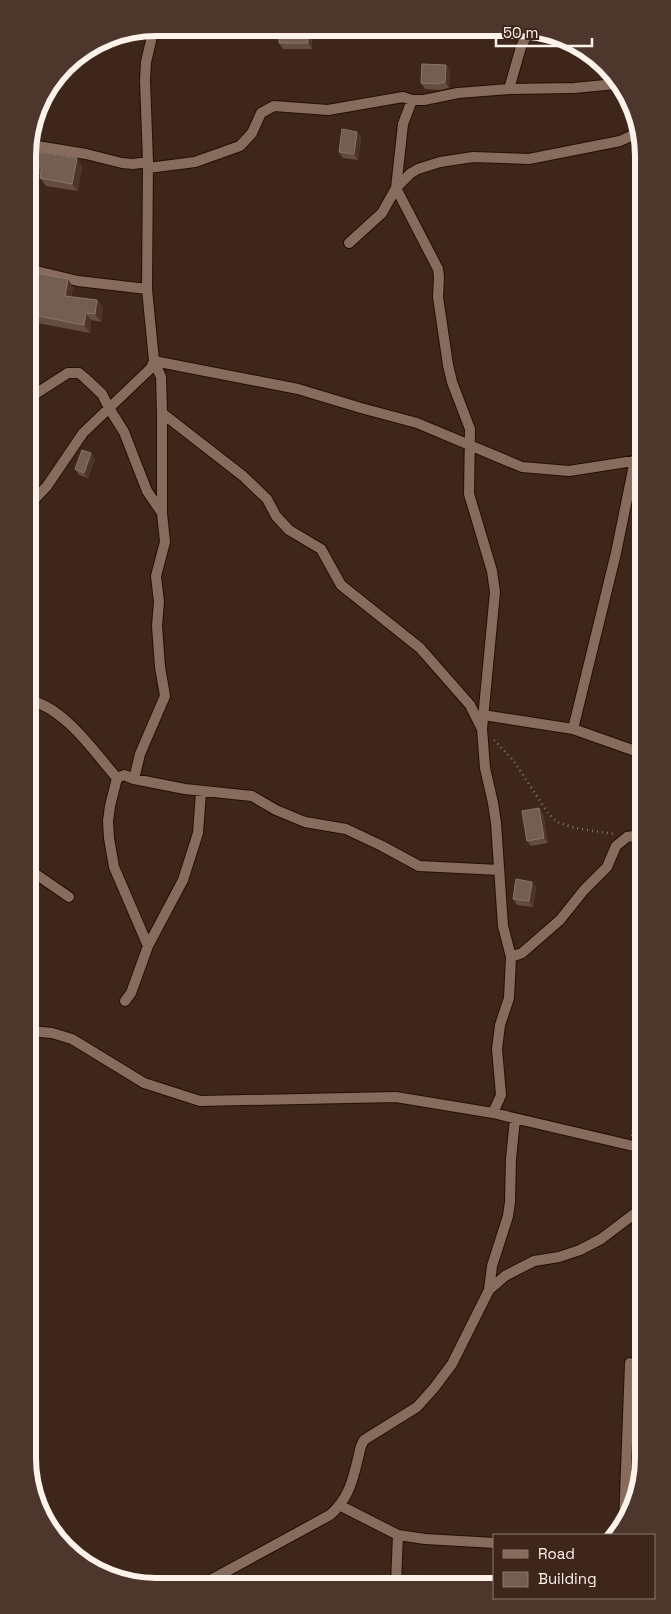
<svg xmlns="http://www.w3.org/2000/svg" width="671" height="1614" font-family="'Space Grotesk',sans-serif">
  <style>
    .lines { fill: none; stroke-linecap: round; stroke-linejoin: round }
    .street-casing { stroke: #240f04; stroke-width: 12 }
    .path { stroke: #89766c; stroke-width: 2.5; stroke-dasharray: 1 4; stroke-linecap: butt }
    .street { stroke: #876b5d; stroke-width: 10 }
    .wall { fill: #644c3f }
    .shaded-wall { fill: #4e3528 }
    .building { fill: #745d51; stroke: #8a756a }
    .rim { fill: none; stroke: #fef2eb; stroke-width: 6 }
  </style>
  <rect width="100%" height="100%" fill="#3e261a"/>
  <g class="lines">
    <defs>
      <path id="street" d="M509 89 521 47 529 30
        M412 100 403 124 396 188 438 269 439 277 438 297 448 365 452 382 470 429 469 494 492 571 495 592 482 729 485 768 493 803 496 823 503 926 511 957 509 998 500 1025 497 1049 501 1095 493 1113
        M30 141 37 146 86 154 122 163 133 164 148 162
        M148 168 195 162 240 146 252 133 261 113 274 106 328 110 403 97 412 100H424L458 93 509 89 574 88 616 84
        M349 243 382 213 396 188 411 173 418 169 440 162 473 157 529 159 620 141 631 136 639 127
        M28 269 78 281 147 289
        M154 361 161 377 162 413 243 476 267 499 276 516 289 530 321 549 341 585 420 648 470 705 482 729
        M154 361 298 389 361 408 417 423 522 467 569 471 640 460
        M29 398 68 373H79L85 378 102 394 109 408 124 432 147 491 162 513 165 542 156 576 159 602 157 626 160 667 165 696 140 754 134 779
        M162 413V513
        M29 505 47 486 83 433 151 368 154 361 147 289 148 162 145 80 146 62 154 28
        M29 700C65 708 94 752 117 778
        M483 715 573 729 641 753
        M573 729 616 553 635 460
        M30 870 69 897
        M148 946 114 867 109 838 108 821 110 806 117 778 124 775 134 779 185 789 252 796 276 810 305 822 346 829 382 846 419 866 499 870
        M511 957 522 953 560 920 584 890 607 867 616 846 627 837 641 835
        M125 1001 131 993 148 946 183 880 198 833 201 792
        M30 1031 52 1033 72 1039 144 1083 200 1101 396 1097 493 1113 642 1148
        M489 1290 492 1266 508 1216 510 1202 511 1159 515 1119
        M341 1506 398 1535 425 1539 495 1543
        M624 1522 630 1363
        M396 1583 398 1535
        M199 1584 207 1582 330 1515C352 1496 354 1473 361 1446L364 1440 417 1407 434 1388 452 1364 489 1290 505 1276 534 1261 559 1257 580 1250 601 1239 642 1208"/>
    </defs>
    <use href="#street" class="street-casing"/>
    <path class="path" d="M494 740 513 760 548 813 557 822 575 828 614 834
      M637 826 641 798
      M632 1136 642 1076"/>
    <use href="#street" class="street"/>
  </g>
  <path class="wall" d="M311 29 312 49H283L279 43Z
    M446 65 450 71 449 88 440 90 425 89 421 83Z
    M357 132 361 137 358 160 343 158 339 152Z
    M28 147 82 166 78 191 46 186 40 178 41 175 28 174Z
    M28 272 73 287 71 297 97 300 103 308 101 322 91 320 90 333 32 322 28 317Z
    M95 459 88 478 79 475 75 469Z
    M539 808 543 813 548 843 531 846 527 841Z
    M532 882 536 887 533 907 517 905 513 899Z"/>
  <path class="shaded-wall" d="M307 28 311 29 312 49 308 43Z
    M446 65 450 71 449 88 445 82Z
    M357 132 361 137 358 160 354 154Z
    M77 158 82 166 78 191 72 184Z
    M68 279 73 287 70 303 65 296Z
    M97 300 103 308 101 322 95 314Z
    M86 313 91 320 90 333 84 325Z
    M91 453 95 459 88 478 84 473Z
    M539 808 543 813 548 843 544 838Z
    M532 882 536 887 533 907 529 901Z"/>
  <path class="building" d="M279 28H307L308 43H279Z
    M422 64 446 65 445 82 436 84 421 83Z
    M342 129 357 132 354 154 339 152Z
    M28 146H35L34 151 77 158 72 184 40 178 42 168 28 167Z
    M28 272 68 279 65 296 97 300 95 314 86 313 84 325 28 314Z
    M82 450 91 453 84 473 75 469Z
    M539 808 544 838 527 841 522 811Z
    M516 879 532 882 529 901 513 899Z"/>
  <path d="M0 0H671V1614H0ZM156 36H515A120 120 0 0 1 635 156V1458A120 120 0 0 1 515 1578H156A120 120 0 0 1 36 1458V156A120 120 0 0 1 156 36Z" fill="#4d362b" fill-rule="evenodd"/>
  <path class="rim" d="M156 36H515A120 120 0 0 1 635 156V1458A120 120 0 0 1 515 1578H156A120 120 0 0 1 36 1458V156A120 120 0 0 1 156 36Z"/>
  <rect x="493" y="1534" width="162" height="65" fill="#3e261a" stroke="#8b786e"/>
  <rect x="503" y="1550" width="25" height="8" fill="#876b5d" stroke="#8b786e"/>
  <text x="538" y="1559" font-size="15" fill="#fef2eb">Road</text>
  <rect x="503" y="1572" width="25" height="15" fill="#745d51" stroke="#8b786e"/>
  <text x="538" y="1584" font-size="15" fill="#fef2eb">Building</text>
  <path d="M496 38v8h96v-8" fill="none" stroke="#fef2eb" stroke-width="2.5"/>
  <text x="503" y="38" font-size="15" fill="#fef2eb" stroke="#3e261a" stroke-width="4" paint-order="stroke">50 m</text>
</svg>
